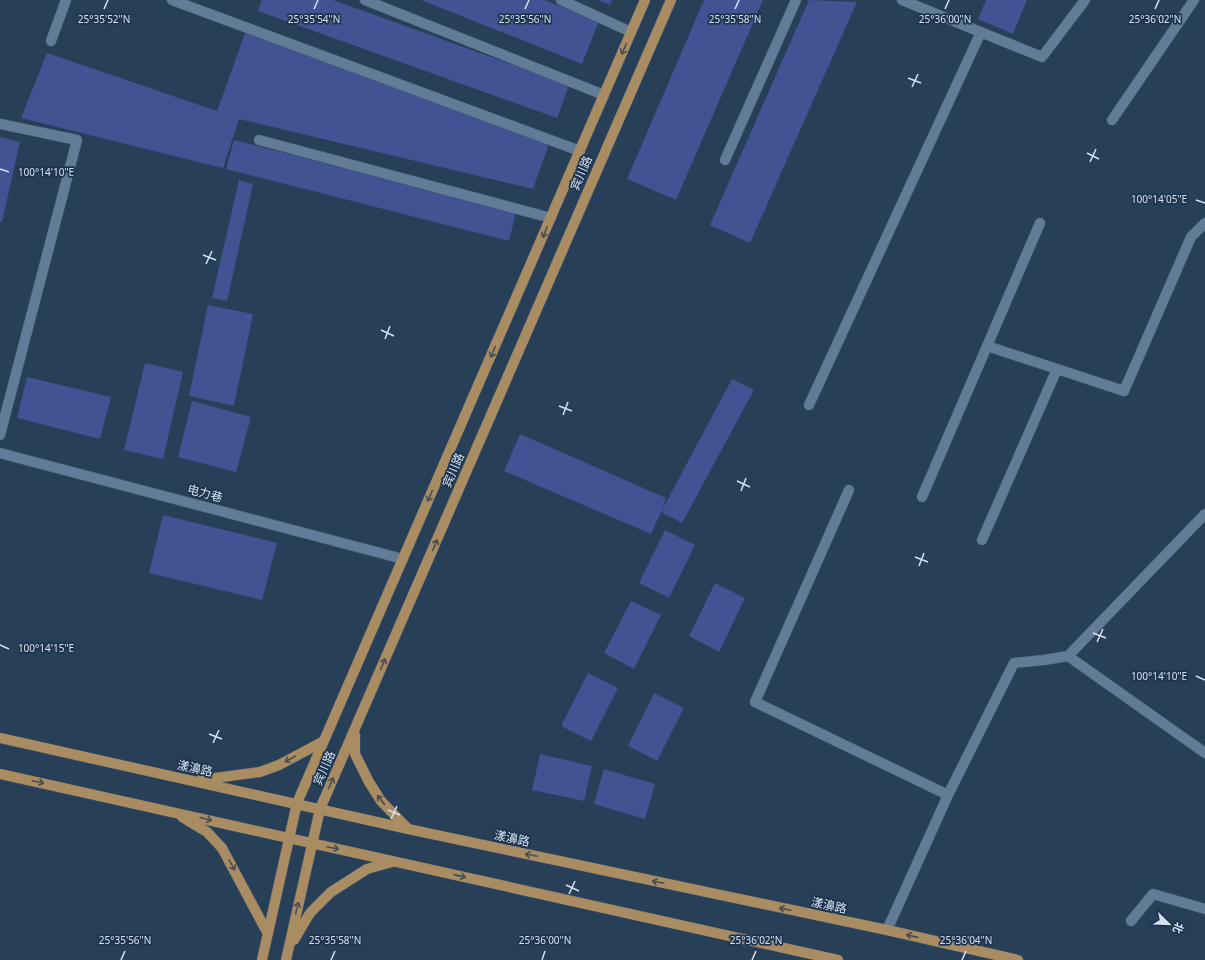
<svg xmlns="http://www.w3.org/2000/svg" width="1205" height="960" font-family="'Noto Sans','Noto Sans SC',sans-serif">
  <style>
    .building { fill: #425293 }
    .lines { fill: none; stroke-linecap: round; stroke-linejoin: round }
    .minor-casing { stroke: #465a6f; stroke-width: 11 }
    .major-casing { stroke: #465a6f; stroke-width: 11 }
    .minor { stroke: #627b97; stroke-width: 10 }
    .major { stroke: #a98c61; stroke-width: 10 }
    .oneway { stroke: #484e53 }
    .ticks { fill: none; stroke: #d4e2f2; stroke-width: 1.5 }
    .labels { text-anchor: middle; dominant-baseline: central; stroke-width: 3.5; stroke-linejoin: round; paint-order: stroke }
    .street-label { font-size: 12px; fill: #d4e2f2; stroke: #1e344d }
    .ticks-label { font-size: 10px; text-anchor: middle; fill: #d4e2f2; stroke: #1e344d; stroke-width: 3.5; stroke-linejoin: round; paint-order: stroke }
  </style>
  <rect width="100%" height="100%" fill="#283f58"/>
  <path class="building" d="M262 0H333L569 85 557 118 258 11Z
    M421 0H544L599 21 582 64Z
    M598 0H612L610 5Z
    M704 0H763L676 200 627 179Z
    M809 0 857 2 750 243 710 225Z
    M986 0H1027L1013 34 978 19Z
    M245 33 550 141 533 189 239 119 223 168 21 118 47 53 217 111Z
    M0 137 20 142 2 222H0Z
    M234 140 516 212 509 241 226 169Z
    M239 180 253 184 227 301 212 298Z
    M208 305 253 314 234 406 189 396Z
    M145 363 183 372 163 459 124 450Z
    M27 377 111 397 100 439 17 418Z
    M732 379 754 390 682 523 661 512 651 534 504 471 520 434 666 498 662 510Z
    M192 401 251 417 236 472 178 457Z
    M163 515 277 543 262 600 149 573Z
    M665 530 695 545 669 598 639 583Z
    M715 583 745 598 719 652 689 636Z
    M631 601 661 615 634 669 604 653Z
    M588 673 618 688 591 741 561 726Z
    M654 693 684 708 657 761 628 746Z
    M540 754 592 766 584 801 532 790Z
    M604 769 655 784 645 819 594 804Z"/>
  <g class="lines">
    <defs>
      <path id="minor" d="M172 0 580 151
        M365 0 604 95
        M561 0 631 32
        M902 0 1042 57 1085 0
        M51 41 66 0
        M1112 120 1194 0
        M0 124 77 140 0 435
        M259 140 551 218
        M725 160 796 0
        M987 346 1124 391 1191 237 1205 223
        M809 405 981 32
        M0 453 403 559
        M849 490 755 702 948 795
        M922 497 1040 223
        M982 540 1057 369
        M1068 656 1205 753
        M1131 921 1153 894 1205 909
        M887 930 948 795 1014 663 1044 660 1068 656 1205 514"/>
      <path id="major" d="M355 735V754L369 782 381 801 408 829
        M0 738 408 829 887 930 1018 960
        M0 774 838 960
        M200 780 260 772 279 765 324 741
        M182 817 207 832 222 848 268 934
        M294 940 310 913 331 892 367 869 392 862
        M262 960 297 803 645 0
        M286 960 320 809 671 0"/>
    </defs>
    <use href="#minor" class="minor-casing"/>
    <use href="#major" class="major-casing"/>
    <use href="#minor" class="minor"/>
    <use href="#major" class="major"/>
  </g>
  <defs><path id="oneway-shaft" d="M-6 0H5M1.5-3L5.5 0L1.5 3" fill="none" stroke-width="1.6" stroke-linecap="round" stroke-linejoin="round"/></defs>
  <g class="oneway">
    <use href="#oneway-shaft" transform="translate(624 49) rotate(114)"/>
    <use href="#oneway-shaft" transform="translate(545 232) rotate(113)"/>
    <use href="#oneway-shaft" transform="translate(493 352) rotate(113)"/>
    <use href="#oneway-shaft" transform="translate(430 496) rotate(113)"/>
    <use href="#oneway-shaft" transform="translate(435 545) rotate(-67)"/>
    <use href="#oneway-shaft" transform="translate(383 664) rotate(-67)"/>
    <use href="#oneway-shaft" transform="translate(290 759) rotate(152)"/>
    <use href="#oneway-shaft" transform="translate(38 782) rotate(12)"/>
    <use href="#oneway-shaft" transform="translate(331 783) rotate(-66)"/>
    <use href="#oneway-shaft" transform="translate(381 800) rotate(-128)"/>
    <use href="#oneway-shaft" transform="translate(206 819) rotate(14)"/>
    <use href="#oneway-shaft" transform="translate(333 848) rotate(12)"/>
    <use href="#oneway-shaft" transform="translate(531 855) rotate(-168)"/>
    <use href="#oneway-shaft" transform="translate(232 865) rotate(60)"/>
    <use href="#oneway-shaft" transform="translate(460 876) rotate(13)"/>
    <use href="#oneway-shaft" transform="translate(658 882) rotate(-168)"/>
    <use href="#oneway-shaft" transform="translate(297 908) rotate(-77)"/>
    <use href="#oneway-shaft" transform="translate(785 909) rotate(-168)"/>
    <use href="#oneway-shaft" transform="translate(912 936) rotate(-167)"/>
  </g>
  <path class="ticks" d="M104 9 108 0M314 9 318 0M525 9 529 0M735 9 739 0M945 9 949 0M1155 9 1159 0M908 78 921 83M912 87 918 74M1087 153 1099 159M1090 162 1096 149M0 169 9 172M1196 200 1205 203M203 255 216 260M206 264 212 251M381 330 394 336M385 339 390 326M559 406 572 411M563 415 568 402M737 481 750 487M741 491 746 478M915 557 928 562M919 566 924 553M1093 633 1106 638M1097 642 1103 629M0 645 9 649M1196 676 1205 680M209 734 222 739M213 743 219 730M388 810 400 815M391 819 397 806M566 885 579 891M569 894 575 881M121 960 125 951M331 960 335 951M542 960 545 951M752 960 756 951M962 960 966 951"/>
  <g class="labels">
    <g class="street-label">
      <text transform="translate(581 173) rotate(-67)">宾川路</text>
      <text transform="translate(453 470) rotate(-67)">宾川路</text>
      <text transform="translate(205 493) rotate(15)">电力巷</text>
      <text transform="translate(195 768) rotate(12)">漾濞路</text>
      <text transform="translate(324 768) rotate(-66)">宾川路</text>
      <text transform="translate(512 838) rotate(12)">漾濞路</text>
      <text transform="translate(829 905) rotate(12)">漾濞路</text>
    </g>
  </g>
  <g class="ticks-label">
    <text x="104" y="23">25°35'52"N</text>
    <text x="314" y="23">25°35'54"N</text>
    <text x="525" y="23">25°35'56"N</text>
    <text x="735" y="23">25°35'58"N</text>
    <text x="945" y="23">25°36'00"N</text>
    <text x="1155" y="23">25°36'02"N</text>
    <text x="46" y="176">100°14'10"E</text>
    <text x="1159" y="203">100°14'05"E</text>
    <text x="46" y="652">100°14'15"E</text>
    <text x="1159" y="680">100°14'10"E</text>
    <text x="125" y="944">25°35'56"N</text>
    <text x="335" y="944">25°35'58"N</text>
    <text x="545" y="944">25°36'00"N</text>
    <text x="756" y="944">25°36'02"N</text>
    <text x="966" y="944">25°36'04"N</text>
  </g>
  <g transform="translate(1169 924) rotate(113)" stroke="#1e344d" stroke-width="3" paint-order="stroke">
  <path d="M0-3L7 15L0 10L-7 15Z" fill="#d4e2f2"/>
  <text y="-6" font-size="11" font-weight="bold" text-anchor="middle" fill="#d4e2f2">北</text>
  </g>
</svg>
